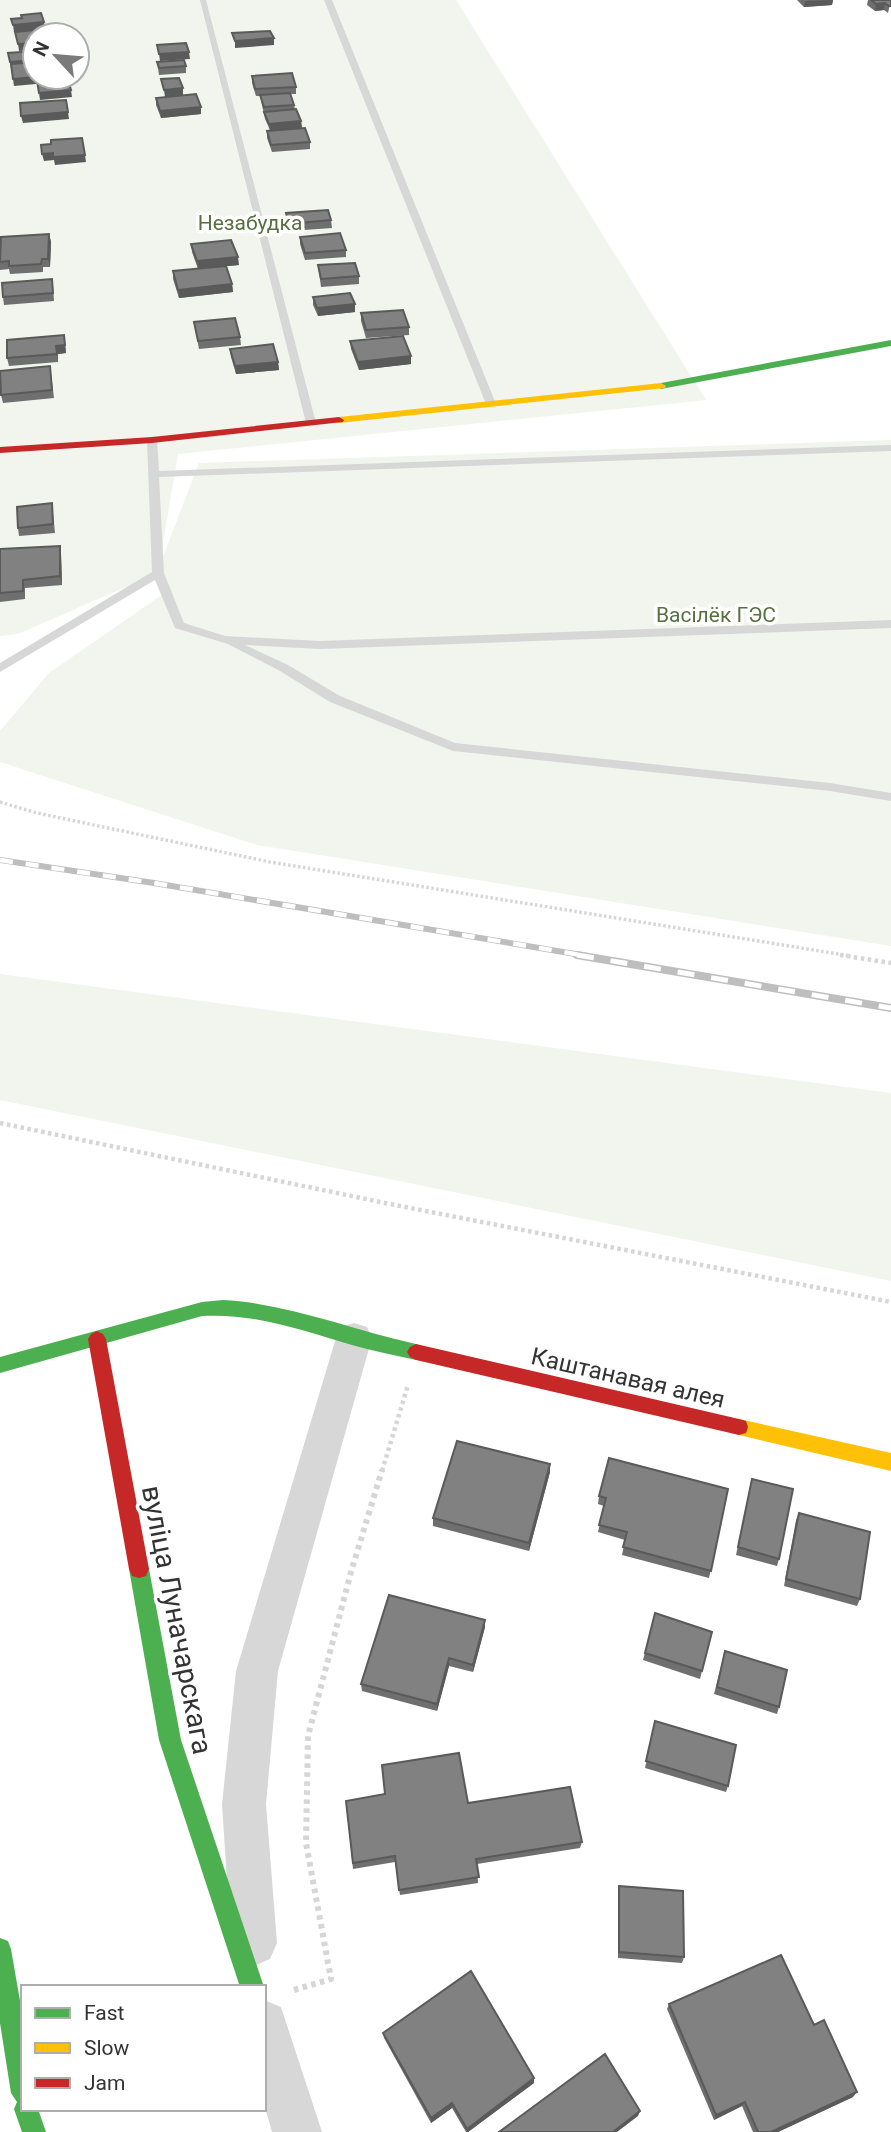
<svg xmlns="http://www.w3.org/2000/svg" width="891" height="2132" font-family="Roboto,sans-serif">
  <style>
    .green { fill: #f1f5ed; fill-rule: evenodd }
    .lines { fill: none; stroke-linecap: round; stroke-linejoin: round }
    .path-far2 { stroke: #d6d6d6; stroke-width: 3.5; stroke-dasharray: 2.5 2.5; stroke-linecap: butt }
    .path-far1 { stroke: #d6d6d6; stroke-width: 4.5; stroke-dasharray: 3.5 3.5; stroke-linecap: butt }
    .path { stroke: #d6d6d6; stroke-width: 6; stroke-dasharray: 4.5 4.5; stroke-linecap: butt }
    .lane { fill: #d7d7d7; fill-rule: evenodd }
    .street { fill: #d7d7d7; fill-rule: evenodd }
    .fast { fill: #4caf50; fill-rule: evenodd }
    .slow { fill: #ffc107; fill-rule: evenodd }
    .jam { fill: #c62828; fill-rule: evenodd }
    .rail-far1-casing { stroke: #bebebe; stroke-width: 6 }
    .rail-casing { stroke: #bebebe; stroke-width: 8 }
    .rail-far1 { stroke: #fff; stroke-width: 4.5; stroke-dasharray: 13; stroke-linecap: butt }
    .rail { stroke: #fff; stroke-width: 5; stroke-dasharray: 17; stroke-linecap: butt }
    .wall { fill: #6f6f6f }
    .shaded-wall { fill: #5a5a5a }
    .building { fill: #818181; stroke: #5a5a5a; stroke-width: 2 }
    .labels { text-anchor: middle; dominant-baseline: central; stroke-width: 7; stroke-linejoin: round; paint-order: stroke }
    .far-park-label { font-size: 21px; fill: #56703f; stroke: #fff }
    .street-label { font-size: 24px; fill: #333; stroke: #fff }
    .near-street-label { font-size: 28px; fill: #333; stroke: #fff }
  </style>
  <rect width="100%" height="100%" fill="#fff"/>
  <path class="green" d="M0 0H456L706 400 178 454 159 567 199 463 891 440V946L257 845 0 762V731L49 673 166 592 158 573 18 634 0 636ZM35 35H77V77H35Z
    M0 974 891 1093V1281L0 1100Z"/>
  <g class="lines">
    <path class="path-far2" d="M0 802 37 813 270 862 851 956"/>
    <path class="path-far1" d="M840 955 891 963
      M0 1123 390 1204 891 1302
      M382 1471 408 1385"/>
    <path class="path" d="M294 1990 331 1979 306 1843 308 1736 351 1572 382 1470"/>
    <path class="lane" d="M200 0H206L316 423 315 425 306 423Z
      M324 0H332L496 404 495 406 486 404Z
      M152 437 157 440 159 471 891 445V451L159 477 164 573 184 623 225 636 320 641 891 620V628L320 649 245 645 288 665 340 696 455 743 830 783 891 793V801L830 791 453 751 330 702 280 671 228 644 175 628 155 580 0 672V663L152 572 147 440Z"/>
    <path class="street" d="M354 1323 367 1327 372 1338 278 1671 266 1804 277 1943 270 1959 254 1966 238 1959 231 1943 222 1804 236 1671 336 1338 341 1327Z
      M264 2000 281 2007 322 2132H272L264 2104Z"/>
    <path class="fast" d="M891 340V346L661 389 656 386 661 383Z
      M223 1300C286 1303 353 1330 416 1344L422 1347 425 1352 422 1357 416 1360C395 1355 373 1351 352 1345 301 1330 255 1313 202 1316L0 1373V1357L202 1302Z
      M139 1560 146 1562 149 1569 181 1740 264 1987H240L159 1740 129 1569 132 1562Z
      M0 1938 8 1941 11 1949 23 2018V2109H38L46 2132H22L14 2109 17 2102 11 2093 0 2023Z"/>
    <path class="slow" d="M661 383 666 386 665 388 339 423 334 420 339 417Z
      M739 1419 891 1453V1471L739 1435 732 1433 730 1427 732 1421Z"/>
    <path class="jam" d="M339 417 344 420 343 422 152 443 0 453V447L152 437Z
      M97 1331 103 1334 106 1339 149 1569 146 1576 139 1578 132 1576 129 1569 88 1339 91 1334Z
      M416 1344 739 1419 746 1421 748 1427 746 1433 739 1435 416 1360 410 1357 407 1352 410 1347Z"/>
    <defs>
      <path id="rail-far1" d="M0 860 154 883 587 956"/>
      <path id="rail" d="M577 955 891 1008"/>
    </defs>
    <use href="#rail-far1" class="rail-far1-casing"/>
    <use href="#rail" class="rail-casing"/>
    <use href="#rail-far1" class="rail-far1"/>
    <use href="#rail" class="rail"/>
  </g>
  <path class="wall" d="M797 0H833L832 5 804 7Z
    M868 0H891L888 13 884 10 875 11 867 5Z
    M157 62 186 66V73L159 75Z
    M252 76 296 87V94H290L294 105 295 109 301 121 302 128 310 142V149L272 152 267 138V131L270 130 265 119 260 96H256L252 83Z
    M156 98 201 114 161 118 156 105Z
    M286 213 331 220 332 228 290 231 287 221Z
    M49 234 51 242 50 267H43V272L10 274 9 269 0 270V250Z
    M300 237 346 250V257L305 260 300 244Z
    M191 244 239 265 226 266 232 284 233 292 179 298 173 279V271L198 269 192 252Z
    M318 265 359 276V284L321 287Z
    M53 286 54 301 4 305 3 297Z
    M313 297 355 304V312L318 316 313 305Z
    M361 313 409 327V335L366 338 361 321Z
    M194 322 240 337 241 345 199 349Z
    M350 341 411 356V364L359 370 351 349Z
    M65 343 66 353 58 354V362L9 366 7 358Z
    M230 349 278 362 279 370 236 374 231 357Z
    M50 366 54 398 3 403 1 395Z
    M52 503 55 533 19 536 18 528Z
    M0 549 61 554 62 585 25 588V599L0 602Z
    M550 1464V1472L529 1551 433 1526V1518Z
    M750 1487 779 1559 777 1566 736 1555Z
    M728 1489 709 1578 622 1555 625 1540 598 1532 604 1506 598 1504 599 1496Z
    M799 1513 860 1599 857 1606 784 1586 796 1520Z
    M655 1613 712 1632 700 1679 643 1660Z
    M485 1620V1627L473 1672 449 1666 437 1711 362 1691 361 1684Z
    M725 1651 779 1707 777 1714 714 1694Z
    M655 1721 728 1786 726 1792 645 1768Z
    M385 1794 468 1803 582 1842 580 1848 477 1864 478 1883 400 1895 395 1862 353 1869 346 1801Z
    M619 1886 684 1957 682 1963 618 1958V1892Z
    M669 2004 814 2025 853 2097 778 2132H753L742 2106 714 2120 667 2009Z
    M383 2033 534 2083 468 2132H466L452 2108 431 2123 384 2038Z"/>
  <path class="shaded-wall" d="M833 0 832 5 804 7 805 1Z
    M885 3 884 10 875 11 876 4Z
    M44 22 45 29 14 32 13 25Z
    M274 38V45L235 48V41Z
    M35 43V50L19 51 18 44Z
    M189 52 190 59 160 61 159 54Z
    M35 60V67L11 69 10 62Z
    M35 77H57L58 82 14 86 13 79Z
    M183 88V95L165 97 164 90Z
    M71 90 72 97 40 100 39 93Z
    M201 107V114L161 118 160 111Z
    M68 112 69 119 23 123 21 116Z
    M301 121 302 128 270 131 269 124Z
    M53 153 85 155 86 162 55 165 54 160 44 161 42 154Z
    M49 234 51 242 50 267 48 259Z
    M238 257 239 265 198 269 197 261Z
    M232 284 233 292 179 298 178 290Z
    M355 304V312L318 316 317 308Z
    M64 335 66 353 58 354V362L56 346Z
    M411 356V364L359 370 358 362Z
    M278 362 279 370 236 374 235 366Z
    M60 546 61 554 62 585 60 576Z
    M550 1464V1472L529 1551V1543Z
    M485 1620V1627L473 1672V1665Z
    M449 1658V1666L437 1711V1704Z
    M534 2078V2083L468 2132H467V2129Z
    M857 2092 853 2097 778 2132H771Z
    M745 2102 742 2106 714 2120 716 2115Z
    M452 2103V2108L431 2123V2118Z
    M640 2111 638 2116 617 2132H613Z"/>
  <path class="building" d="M871 0H891V6H889L885 3 876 4Z
    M41 13 44 22 13 25 11 19 22 18 21 15Z
    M45 29 46 35H35V43L18 44 15 32Z
    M270 31 274 38 235 41 232 33Z
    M186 43 189 52 159 54 157 45Z
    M35 51V60L10 62 8 53Z
    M184 60 186 66 159 68 157 62Z
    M35 62V77L13 79 11 64Z
    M292 73 296 87 255 89 252 76Z
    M179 78 183 88 164 90 161 79Z
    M68 79 71 90 39 93 37 81Z
    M290 93 294 105 264 107 260 95Z
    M196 94 201 107 160 111 156 98Z
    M66 100 68 112 21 116 20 103Z
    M296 109 301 121 269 124 264 112Z
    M305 128 310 142 271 145 267 131Z
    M82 138 85 155 53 157V153L42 154 41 145 51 144V140Z
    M328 210 331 220 289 224 286 213Z
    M340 233 346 250 305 253 300 237Z
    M49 234 48 259H42L41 264 9 266V261L0 262 1 237Z
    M231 240 238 257 197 261 191 244Z
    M355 263 359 276 321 279 318 265Z
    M226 266 232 284 178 290 173 271Z
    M52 279 53 293 3 297 2 283Z
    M350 293 355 304 317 308 313 297Z
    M403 310 409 327 366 330 361 313Z
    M235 318 240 337 198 341 194 322Z
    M64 335 65 345 56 346 57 354 7 358V340Z
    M403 336 411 356 358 362 350 341Z
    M273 344 278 362 235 366 230 349Z
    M50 366 52 390 1 395 0 371Z
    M52 503 53 524 18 528 17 507Z
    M60 546V576L23 580V591L0 593V549Z
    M457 1441 550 1464 529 1543 433 1518Z
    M609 1458 728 1489 711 1571 623 1547 627 1532 599 1525 606 1498 599 1496Z
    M752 1479 793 1489 779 1559 738 1547Z
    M799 1513 870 1532 860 1599 786 1579Z
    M389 1595 485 1620 473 1665 449 1658 437 1704 361 1684Z
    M655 1613 712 1632 702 1671 645 1653Z
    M725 1651 787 1670 779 1707 717 1687Z
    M655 1721 736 1745 728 1786 646 1761Z
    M459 1753 468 1803 570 1787 582 1842 476 1859 479 1877 399 1890 395 1856 353 1863 346 1801 385 1794 382 1765Z
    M619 1886 683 1891 684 1957 619 1952Z
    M781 1955 814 2025 824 2020 857 2092 771 2132H758L745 2102 716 2115 669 2004Z
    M471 1971 534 2078 467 2129 452 2103 431 2118 383 2033Z
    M605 2054 640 2111 613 2132H499Z"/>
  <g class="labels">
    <g class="far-park-label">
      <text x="250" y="223">Незабудка</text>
      <text x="716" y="615">Васілёк ГЭС</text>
    </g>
    <g class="street-label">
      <text transform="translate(628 1378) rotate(13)">Каштанавая алея</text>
    </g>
    <g class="near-street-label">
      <text transform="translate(177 1620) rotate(79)">вуліца Луначарскага</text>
    </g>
  </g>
  <rect x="21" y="1985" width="245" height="126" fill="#ffffff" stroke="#adadad" stroke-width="2"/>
  <rect x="35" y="2008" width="35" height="10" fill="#4caf50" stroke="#adadad" stroke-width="2"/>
  <text x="84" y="2020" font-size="21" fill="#333333">Fast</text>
  <rect x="35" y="2043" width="35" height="10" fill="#ffc107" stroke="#adadad" stroke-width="2"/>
  <text x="84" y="2055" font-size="21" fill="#333333">Slow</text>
  <rect x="35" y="2078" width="35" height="10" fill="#c62828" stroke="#adadad" stroke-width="2"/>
  <text x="84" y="2090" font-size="21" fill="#333333">Jam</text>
  <g transform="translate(56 56) rotate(296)"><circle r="33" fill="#ffffff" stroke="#adadad" stroke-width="2"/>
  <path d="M0-5L12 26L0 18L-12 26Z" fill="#7a7a7a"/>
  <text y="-10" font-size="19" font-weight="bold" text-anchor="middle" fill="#333333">N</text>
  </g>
</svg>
